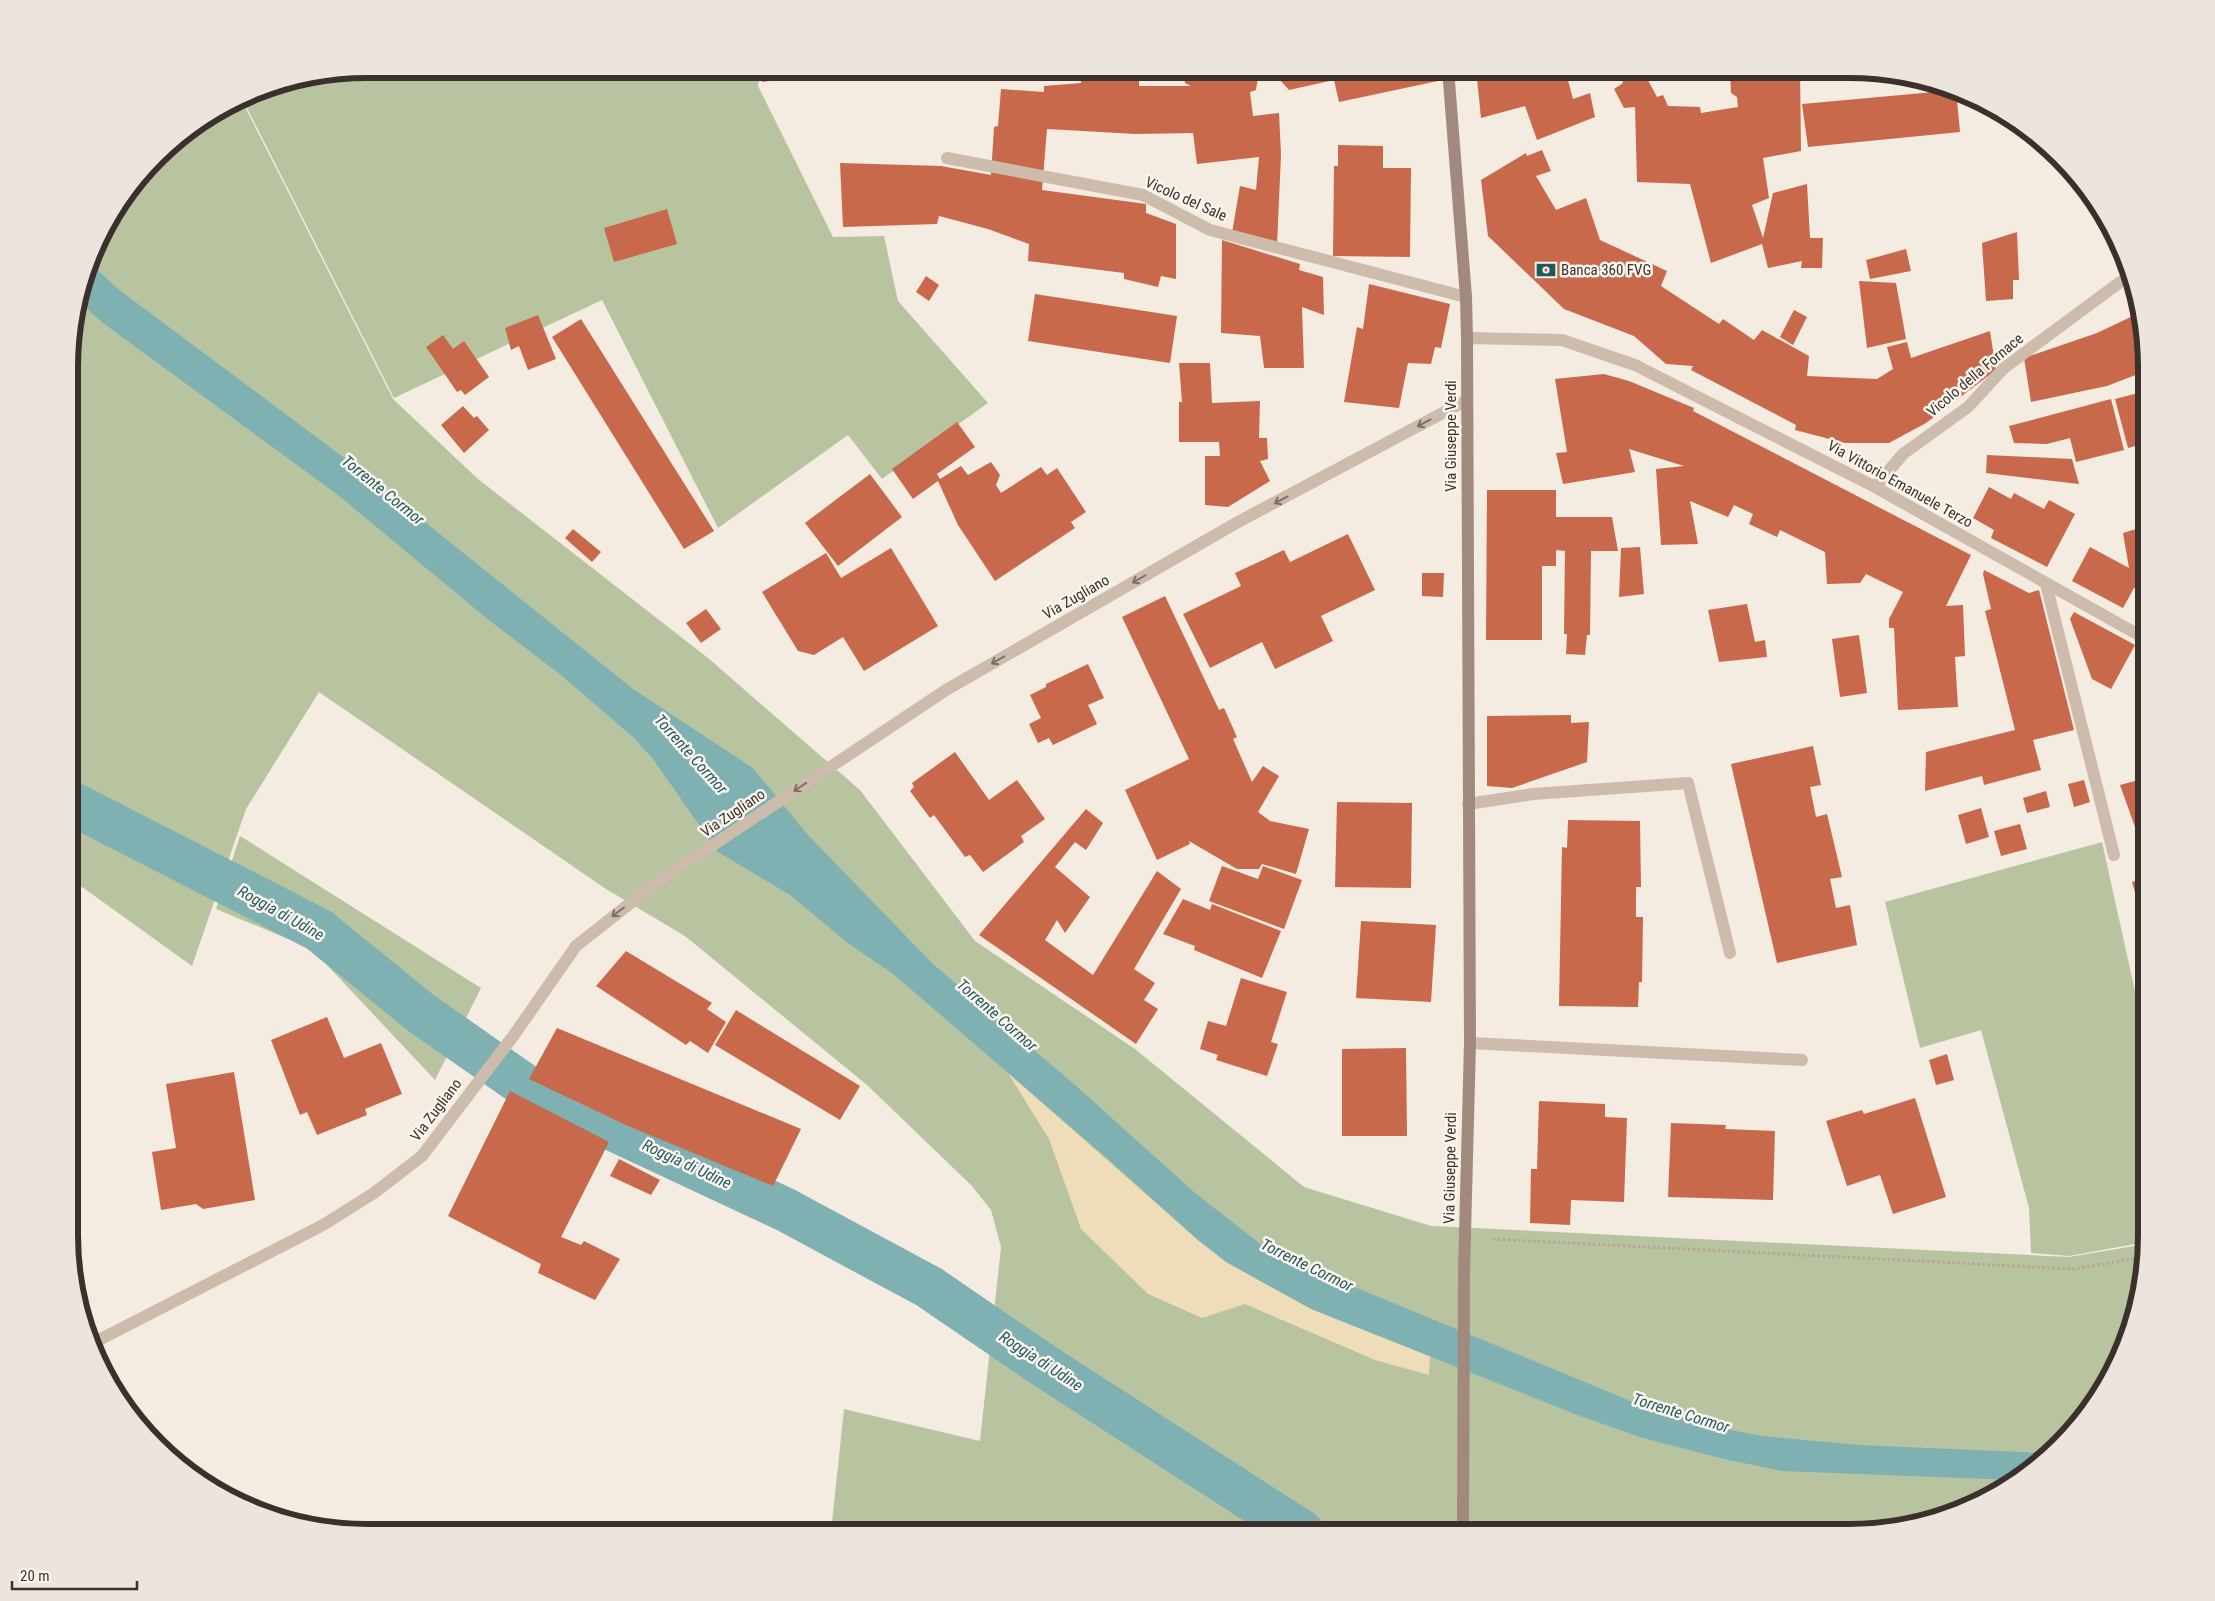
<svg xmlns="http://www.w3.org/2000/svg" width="2215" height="1601" font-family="'Roboto Condensed',sans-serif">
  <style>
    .green { fill: #b8c4a0 }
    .sand { fill: #efdcb8 }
    .water { fill: #7fb0b2 }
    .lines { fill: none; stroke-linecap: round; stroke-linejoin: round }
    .canal { stroke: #7fb0b2; stroke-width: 44 }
    .building { fill: #c8694b }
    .path { stroke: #b9a596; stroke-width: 3; stroke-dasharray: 2.5 2.5; stroke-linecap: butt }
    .service { stroke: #cdbbac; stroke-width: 12 }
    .minor { stroke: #cdbbac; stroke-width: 12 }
    .secondary { stroke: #a18a7d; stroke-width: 12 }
    .oneway { stroke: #7d6f65 }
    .labels { text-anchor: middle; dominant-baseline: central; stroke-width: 5; stroke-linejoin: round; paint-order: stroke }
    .street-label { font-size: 15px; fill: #3b302b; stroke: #fbf5ee }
    .poi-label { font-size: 15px; fill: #3b302b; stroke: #fbf5ee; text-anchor: start }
    .water-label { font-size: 16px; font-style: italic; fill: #1f5a5e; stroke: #fbf5ee }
    .rim { fill: none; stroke: #3b302b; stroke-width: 6 }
  </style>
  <rect width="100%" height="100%" fill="#f4ebe1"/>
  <path class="green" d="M367 69H761L758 86 833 237 884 236 898 301 988 403 882 479 848 435 718 528 602 300 394 398 242 98 253 91Z
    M241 99 393 399 478 479 708 658 860 790 975 941 1135 1049 1304 1187 1431 1226 2069 1257 2146 1244 2130 1330 2085 1416 2030 1470 1980 1501 1925 1522 1849 1532H831L844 1409 980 1441 1001 1247 991 1210 972 1186 867 1085 685 936 606 889 319 692 246 809 192 966 71 879V328L100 235 170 143Z
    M240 836 481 988 435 1080 312 949 216 909Z
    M2102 842 2146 1041V1242L2069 1256 2031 1253 2029 1208 1981 1030 1920 1048 1885 902Z"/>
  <path class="sand" d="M1008 1073 1198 1240C1269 1295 1348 1324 1430 1356L1429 1375 1375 1360 1245 1304 1202 1318 1148 1294 1081 1229 1049 1139Z"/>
  <path class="water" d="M91 264 118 289 355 466 633 689 753 768 807 834 933 964 1075 1085 1194 1192 1264 1247 1340 1281 1650 1409 1725 1429 1762 1436 1859 1445 2048 1453 2030 1471 2014 1480 1782 1471 1724 1459 1643 1438 1580 1416 1311 1309 1226 1262 1198 1240 1109 1160 892 973 849 944 790 895 718 852 653 759 633 737 562 676 485 617 338 495 103 323 79 302Z"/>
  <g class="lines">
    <path class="canal" d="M71 803 319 930 421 1013 534 1092 786 1210 929 1287 1043 1365 1302 1532"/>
  </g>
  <path class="building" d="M763 69H859V70L762 82Z
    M1041 69H1056L1057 71 1042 72Z
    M1081 69H1117V79L1139 80V86H1191L1185 83 1183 69H1259L1256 90 1250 92 1253 116 1279 113 1281 155 1277 245 1232 233 1240 186 1256 190 1259 157 1197 164 1193 133 1136 134 1047 129 1042 190 1146 204V213L1176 224V279L1161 276 1158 287 1124 279V273L1028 261 1029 244 988 229 939 216 937 224 843 227 840 163 941 166 991 175 994 127 998 126 1001 89 1044 92V86L1081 83Z
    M1270 69H1436L1438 81 1339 102 1334 80 1289 90Z
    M1476 69H1565L1573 99 1590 93 1595 117 1537 140 1525 106 1481 118Z
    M1619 69H1642L1657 97 1663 95 1668 106 1700 107 1701 113 1738 107 1737 97 1731 93 1730 69H1800L1801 151 1763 158 1769 198 1752 205 1763 238 1773 193 1807 184 1810 238H1823L1822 268H1801L1802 261 1768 268 1762 244 1711 263 1690 184 1637 182 1635 107 1624 108 1614 89 1623 83Z
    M1956 90 1960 132 1808 147 1802 104Z
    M1338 145 1383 146V168H1411L1410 257 1333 256 1334 166H1338Z
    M1542 150 1551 171 1536 176 1556 210 1586 198 1600 240 1667 271 1661 286 1719 324 1723 319 1754 340 1762 330 1809 356 1807 376 1877 379 1893 369 1887 347 1907 342 1911 358 1990 331 1996 370 1926 423 1889 443H1845L1795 430 1796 425 1691 370 1693 366 1666 364 1634 336 1564 309 1488 236 1481 180 1526 153 1527 156Z
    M667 209 677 244 614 262 604 228Z
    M2017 232 2019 280H2013V299L1986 301 1982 243Z
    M1222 240 1300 264 1299 270 1323 277 1324 315 1302 307 1304 368H1264L1260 336 1221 333Z
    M1906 249 1911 271 1870 279 1866 260Z
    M926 276 939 285 929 301 916 292Z
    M1859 281 1896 283 1906 339 1867 348Z
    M1369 284 1450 304 1441 348 1435 347 1431 364 1408 363 1399 408 1344 402 1357 327 1363 329Z
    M1035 294 1177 316 1170 363 1028 341Z
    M1794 310 1807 317 1793 345 1780 337Z
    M2137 314 2146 347V371L2107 386 2031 402 2024 358 2097 333Z
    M538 315 556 359 528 370 519 346 511 350 505 328Z
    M581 319 714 531 684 549 552 337Z
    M443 335 453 349 464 341 489 377 465 395 461 390 457 392 426 347Z
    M1179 363H1210L1212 403 1260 401 1259 438H1267L1268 459 1260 461 1270 481 1228 507 1205 505V456H1220L1219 442H1179V402H1182Z
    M1604 374 1629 381 1694 408 1693 411 1971 555 1946 606 1963 605 1965 656 1955 657 1958 707 1898 710 1894 628H1889V619L1903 592 1866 574 1860 583 1827 584 1825 552 1780 530 1777 537 1749 524 1753 514 1734 505 1728 517 1690 501 1698 544 1661 545 1656 469 1684 466 1629 449 1635 472 1563 484 1556 453 1567 452 1555 379Z
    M2146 391V443L2128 448 2115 399Z
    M2111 399 2124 450 2076 462 2070 438 2047 444 2014 443 2009 426Z
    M463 406 474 418 477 416 489 430 464 453 441 425Z
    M957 422 975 447 937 474 940 479 961 466 968 475 991 462 1000 475 996 485 1001 493 1041 467 1047 475 1057 468 1086 512 1071 522 1075 528 995 581 958 525 938 481 913 499 892 469Z
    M1987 455 2072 459 2079 484 1986 473Z
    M870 474 902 517 838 566 805 523Z
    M1989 487 2011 499 2014 493 2044 509 2049 500 2075 514 2047 567 1991 538 1994 530 1973 518Z
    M1487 490H1556V517H1612L1618 551H1591L1590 635H1587L1585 655 1566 654 1567 634H1564L1565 551 1556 550V566H1542V640H1486Z
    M2146 526V585L2134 588 2123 608 2072 581 2090 547 2129 568 2123 533Z
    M573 529 601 552 592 562 565 538Z
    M1348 534 1375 590 1321 616 1333 641 1275 669 1262 642 1210 668 1183 614 1241 586 1235 573 1284 550 1290 562Z
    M1640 547 1644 594 1619 597 1621 548Z
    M891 548 938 626 864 671 843 637 814 655 798 651 762 592 826 553 841 578Z
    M1984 570 2029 593 2039 590 2074 730 2033 740 2041 770 1984 785 1982 776 1925 791 1926 752 2015 730 1985 611 1991 609 1983 574Z
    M1422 573H1444L1443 597 1422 596Z
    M1165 596 1219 710 1224 708 1237 737 1233 739 1252 782 1263 766 1279 776 1258 812 1270 821 1309 829 1296 874 1262 864 1259 869H1237L1189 841 1190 844 1157 860 1125 790 1189 759 1122 617Z
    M1747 604 1755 642 1765 640 1767 657 1719 662 1708 610Z
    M706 609 721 629 701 643 686 623Z
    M2074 612 2135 645 2111 689 2092 679 2070 619Z
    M1859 635 1867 693 1840 697 1832 639Z
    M1088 664 1104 698 1088 705 1097 724 1053 745 1049 738 1038 743 1029 724 1041 718 1030 695 1046 687V684Z
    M1571 715V723L1589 722 1587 762 1512 788 1487 786V716Z
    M1813 746 1821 785 1810 787 1816 817 1827 814 1842 877 1830 879 1836 908 1850 905 1857 945 1777 963 1731 764Z
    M955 752 989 800 1017 780 1045 819 1021 836 1024 842 983 872 970 855 965 857 934 815 930 818 910 791 914 787 912 783Z
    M2146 778V839L2140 841 2120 785Z
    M2084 780 2090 802 2074 807 2068 784Z
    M2046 791 2050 807 2027 813 2023 798Z
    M1337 802 1412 803 1411 888 1335 887Z
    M1981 808 1989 837 1966 844 1958 815Z
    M1086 809 1103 823 1086 850 1075 842 1055 867 1090 897 1065 933 1057 920 1045 940 1093 975 1157 871 1181 889 1134 969 1155 983 1144 1000 1158 1009 1136 1044 979 935Z
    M1568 820 1640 821 1641 887H1636V917H1643L1642 982H1639L1638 1007 1559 1006 1562 847 1567 848Z
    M2020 824 2027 849 2001 856 1994 831Z
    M1222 866 1258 879 1263 866 1302 880 1284 929 1209 901Z
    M2146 878V948H2145L2137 917 2142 916 2132 882Z
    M1183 899 1210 910 1212 904 1281 931 1262 978 1194 950 1195 946 1163 934Z
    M1361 921 1436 925 1431 1002 1356 998Z
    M626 951 712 1003 707 1009 726 1022 708 1053 690 1041 686 1045 596 986Z
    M1241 978 1287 992 1271 1042 1278 1044 1267 1076 1216 1060 1218 1055 1200 1049 1208 1021 1226 1026Z
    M736 1010 860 1086 840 1120 715 1045Z
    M327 1017 344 1058 381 1043 402 1094 365 1109 367 1115 317 1135 307 1112 300 1115 271 1040Z
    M557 1028 801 1129 773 1186 628 1126 529 1079Z
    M1406 1048 1407 1136H1342V1049Z
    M1947 1054 1954 1080 1936 1085 1929 1060Z
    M234 1072 255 1200 203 1209 196 1204 161 1210 152 1152 176 1148 166 1084Z
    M510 1091 609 1142 561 1237 581 1245 584 1241 620 1259 595 1300 538 1273 541 1264 448 1216Z
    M1915 1098 1946 1197 1893 1214 1880 1175 1847 1186 1826 1121 1862 1110 1864 1114Z
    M1539 1101 1605 1104V1117L1627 1118 1624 1202 1571 1200 1570 1225 1530 1223 1531 1169H1537Z
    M71 1113 76 1114 72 1128H71Z
    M1671 1123 1726 1125 1725 1129 1775 1131 1773 1200 1668 1197Z
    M619 1159 660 1180 651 1195 610 1176Z"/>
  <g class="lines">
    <path class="path" d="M1493 1239 2073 1269 2145 1257"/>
    <path class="service" d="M2046 584 2114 855"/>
    <path class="minor" d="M947 158 1143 195 1210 230 1466 297
      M1467 338 1562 340 1635 365 1875 487 2146 639
      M1875 487 1903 454 1968 407 2004 368 2127 277
      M1468 804 1533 794 1688 783 1730 953
      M1470 1043 1802 1060
      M95 1342 323 1225 374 1193 422 1156 514 1035 576 946 656 883 946 690 1238 522 1467 400"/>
    <path class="secondary" d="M1448 69 1466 297 1467 338 1470 1043 1464 1272 1463 1532"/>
  </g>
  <defs><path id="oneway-shaft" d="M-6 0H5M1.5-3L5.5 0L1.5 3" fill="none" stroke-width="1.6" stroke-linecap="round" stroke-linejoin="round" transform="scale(1.25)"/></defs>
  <g class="oneway">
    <use href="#oneway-shaft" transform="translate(1424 423) rotate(152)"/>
    <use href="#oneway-shaft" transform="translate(1281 500) rotate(152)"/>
    <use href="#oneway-shaft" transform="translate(1139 579) rotate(150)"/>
    <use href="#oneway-shaft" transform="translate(998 660) rotate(150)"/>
    <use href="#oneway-shaft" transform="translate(800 787) rotate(146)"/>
    <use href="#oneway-shaft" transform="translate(618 912) rotate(143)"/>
  </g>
  <defs>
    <symbol id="bank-bare" viewBox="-9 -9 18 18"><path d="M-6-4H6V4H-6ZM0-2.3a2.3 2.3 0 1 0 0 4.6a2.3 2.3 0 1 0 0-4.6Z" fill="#1f5a5e" stroke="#fbf5ee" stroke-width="2.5" paint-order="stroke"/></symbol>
  </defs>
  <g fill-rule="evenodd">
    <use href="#bank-bare" x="1532" y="256" width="28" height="28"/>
  </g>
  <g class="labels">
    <g class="street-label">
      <text transform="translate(1186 199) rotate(24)">Vicolo del Sale</text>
      <text transform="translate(1975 375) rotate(-40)">Vicolo della Fornace</text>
      <text transform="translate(1451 436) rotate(-90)">Via Giuseppe Verdi</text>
      <text transform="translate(1900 484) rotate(29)">Via Vittorio Emanuele Terzo</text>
      <text transform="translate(1076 597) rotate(-30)">Via Zugliano</text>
      <text transform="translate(733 813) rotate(-34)">Via Zugliano</text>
      <text transform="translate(436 1110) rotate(-53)">Via Zugliano</text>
      <text transform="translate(1450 1168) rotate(-89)">Via Giuseppe Verdi</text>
    </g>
    <g class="poi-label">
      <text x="1561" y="270">Banca 360 FVG</text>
    </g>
    <g class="water-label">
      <text transform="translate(383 490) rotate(39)">Torrente Cormor</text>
      <text transform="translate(691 754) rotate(48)">Torrente Cormor</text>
      <text transform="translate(281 913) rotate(29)">Roggia di Udine</text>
      <text transform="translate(997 1015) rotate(41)">Torrente Cormor</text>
      <text transform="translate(687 1164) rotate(25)">Roggia di Udine</text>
      <text transform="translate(1307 1265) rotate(26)">Torrente Cormor</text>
      <text transform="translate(1041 1361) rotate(33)">Roggia di Udine</text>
      <text transform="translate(1681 1413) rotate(17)">Torrente Cormor</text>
    </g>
  </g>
  <path d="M0 0H2215V1601H0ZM367 78H1849A289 289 0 0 1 2138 367V1235A289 289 0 0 1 1849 1524H367A289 289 0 0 1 78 1235V367A289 289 0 0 1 367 78Z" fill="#ece5de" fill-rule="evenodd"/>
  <path class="rim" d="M367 78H1849A289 289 0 0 1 2138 367V1235A289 289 0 0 1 1849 1524H367A289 289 0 0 1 78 1235V367A289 289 0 0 1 367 78Z"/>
  <path d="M12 1581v8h125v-8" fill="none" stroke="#3b302b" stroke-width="2.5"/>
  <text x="20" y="1581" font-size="15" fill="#3b302b" stroke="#fbf5ee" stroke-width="4" paint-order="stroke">20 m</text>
</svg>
